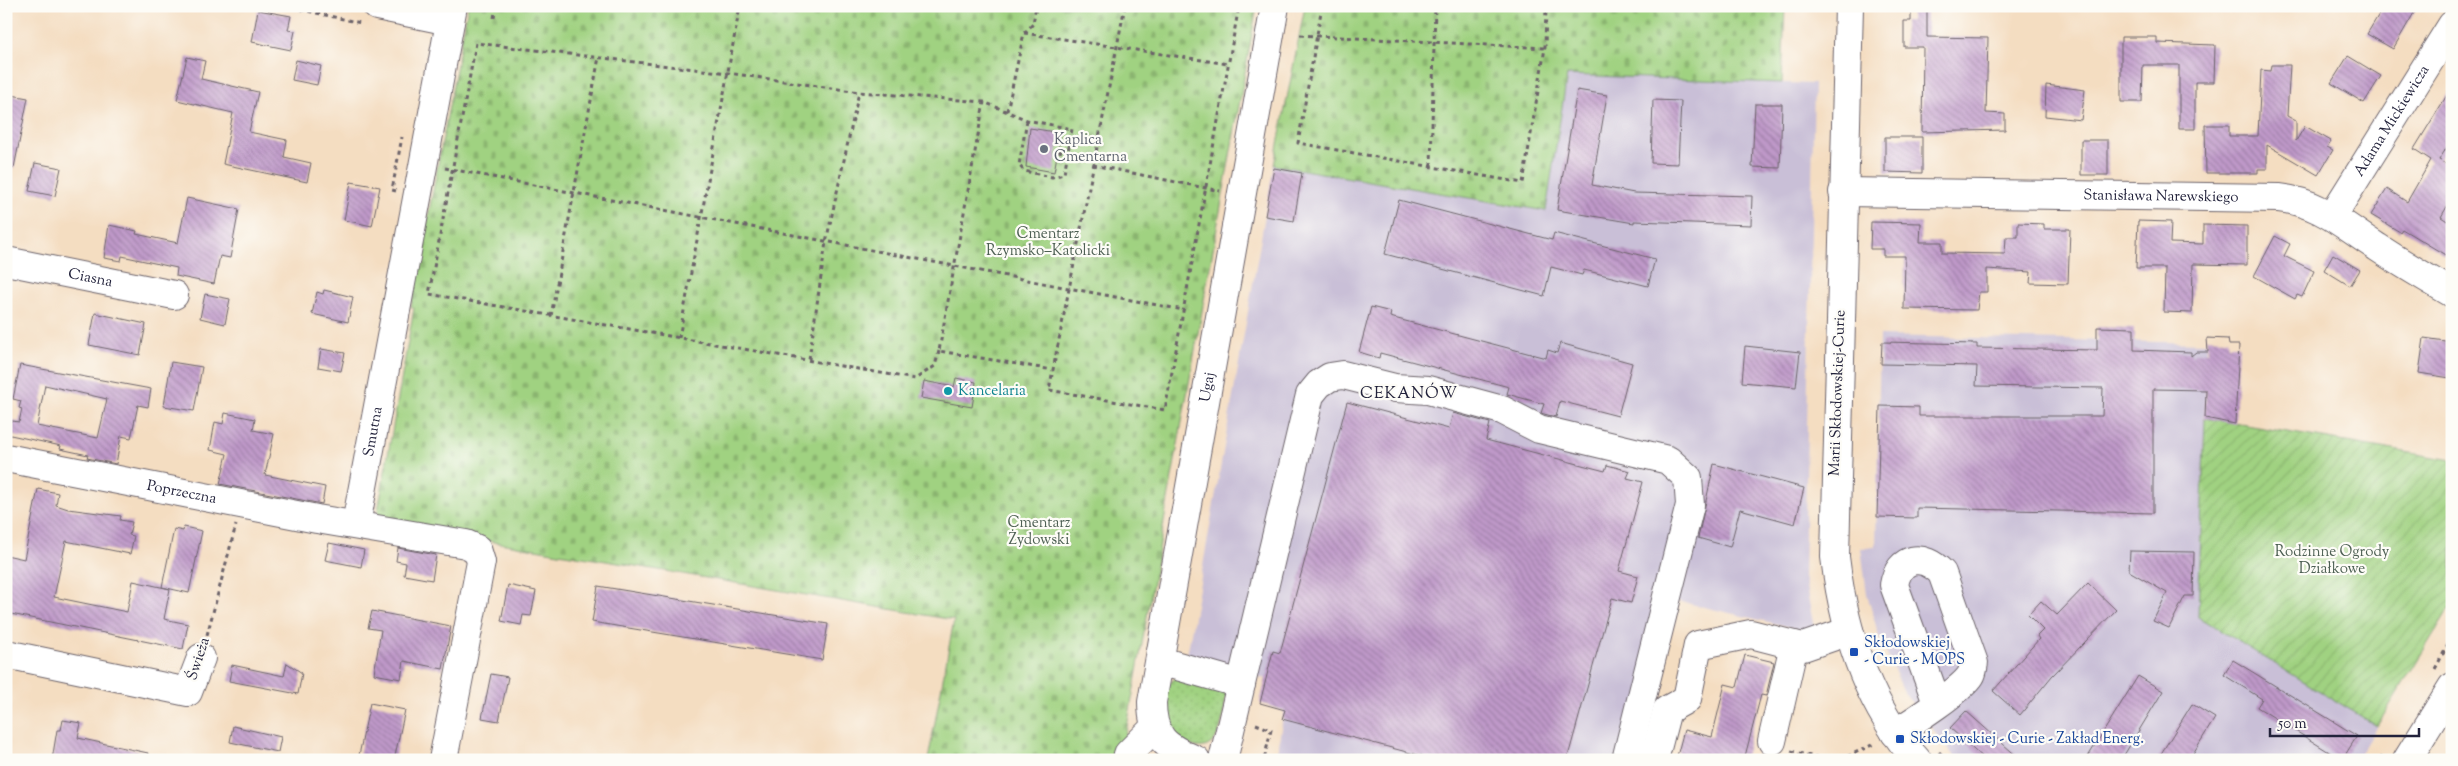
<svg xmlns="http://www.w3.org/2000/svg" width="2458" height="766" font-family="'Sorts Mill Goudy',serif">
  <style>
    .industrial { fill: #c9bfd7 }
    .grass { fill: url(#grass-dots); stroke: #617a5e }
    .cemetery { fill: url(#cemetery-stones); stroke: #617a5e }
    .garden { fill: url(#garden-furrows); stroke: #617a5e }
    .building { fill: url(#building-back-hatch); fill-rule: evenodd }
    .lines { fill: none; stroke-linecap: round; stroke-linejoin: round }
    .minor-casing { stroke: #6c636a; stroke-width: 30 }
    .path { stroke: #6c636a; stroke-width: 3; stroke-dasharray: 4 4; stroke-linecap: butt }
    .minor { stroke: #fff; stroke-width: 28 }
    .worship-dot { fill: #6b7280; stroke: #fdfcf7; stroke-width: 2 }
    .culture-dot { fill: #0f9aa8; stroke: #fdfcf7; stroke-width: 2 }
    .transit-dot { fill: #1a4fb4; stroke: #fdfcf7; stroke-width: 2 }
    .labels { text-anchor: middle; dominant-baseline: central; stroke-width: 4.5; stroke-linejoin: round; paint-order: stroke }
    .street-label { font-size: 15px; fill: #22223b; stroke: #fdfcf7 }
    .worship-label { font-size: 15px; fill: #5b616d; stroke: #fdfcf7; text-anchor: start }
    .park-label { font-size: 15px; fill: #4e6054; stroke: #fdfcf7 }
    .culture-label { font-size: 15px; fill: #0d838f; stroke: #fdfcf7; text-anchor: start }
    .transit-label { font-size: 15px; fill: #164399; stroke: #fdfcf7; text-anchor: start }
    .neighbourhood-label { font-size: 16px; letter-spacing: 1px; fill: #22223b; stroke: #fdfcf7 }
  </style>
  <defs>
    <pattern id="grass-dots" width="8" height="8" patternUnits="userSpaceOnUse" patternTransform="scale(1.25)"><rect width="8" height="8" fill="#a0d281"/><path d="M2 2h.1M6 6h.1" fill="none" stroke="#8ab470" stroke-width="1.8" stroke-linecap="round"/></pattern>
    <pattern id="cemetery-stones" width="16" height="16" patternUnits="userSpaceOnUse" patternTransform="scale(1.25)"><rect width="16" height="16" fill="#a0d281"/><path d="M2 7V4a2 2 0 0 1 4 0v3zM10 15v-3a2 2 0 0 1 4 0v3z" fill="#8ab470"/></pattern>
    <pattern id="garden-furrows" width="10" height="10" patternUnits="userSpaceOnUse" patternTransform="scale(1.25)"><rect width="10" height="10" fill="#a0d281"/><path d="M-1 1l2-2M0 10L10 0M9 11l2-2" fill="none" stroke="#8ab470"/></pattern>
    <pattern id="building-back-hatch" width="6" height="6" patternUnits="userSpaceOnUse" patternTransform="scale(1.25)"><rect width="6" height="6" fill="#bf99c9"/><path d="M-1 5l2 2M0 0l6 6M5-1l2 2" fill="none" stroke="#9b7ca4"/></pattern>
  </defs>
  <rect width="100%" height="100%" fill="#fdfcf7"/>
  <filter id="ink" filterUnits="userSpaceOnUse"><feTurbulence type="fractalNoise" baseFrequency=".02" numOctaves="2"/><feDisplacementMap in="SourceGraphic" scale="10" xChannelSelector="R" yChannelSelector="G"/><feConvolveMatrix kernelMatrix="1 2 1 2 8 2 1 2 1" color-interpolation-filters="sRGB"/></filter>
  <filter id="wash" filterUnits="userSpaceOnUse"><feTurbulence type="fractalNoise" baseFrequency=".0096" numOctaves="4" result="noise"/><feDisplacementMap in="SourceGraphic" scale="20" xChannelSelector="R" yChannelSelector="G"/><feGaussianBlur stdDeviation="1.12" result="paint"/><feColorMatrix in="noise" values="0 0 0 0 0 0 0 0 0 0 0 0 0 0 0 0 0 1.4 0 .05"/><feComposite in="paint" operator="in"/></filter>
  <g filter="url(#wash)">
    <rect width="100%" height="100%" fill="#f4ddc1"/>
    <path class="industrial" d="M1566 75 1814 84 1804 576 1815 633 1678 601 1640 760H1302L1277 753 1284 711 1260 703 1266 679 1187 656 1274 165 1545 211Z
      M1880 336 2207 343 2198 617 2377 726 2356 760H1957L1905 694 1879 637 1867 594 1861 548 1876 547Z"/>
    <path class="grass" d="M1178 677 1227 692C1223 710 1223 752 1196 747 1189 746 1181 741 1174 738 1167 718 1153 689 1178 677Z"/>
    <path class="cemetery" d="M468 6H1257L1121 760H928L954 620 376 522 414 308 411 307Z
      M1305 6H1785L1782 83 1567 75 1546 211 1274 165Z"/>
    <path class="garden" d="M2205 418 2452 460V604L2377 726 2198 617Z"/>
    <g id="blocks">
      <path class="building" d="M1911 6H1927V37L1988 38 1986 113 2005 114V130L1922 132 1923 47H1904V21H1911Z
        M2384 6H2418L2393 49 2367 34Z
        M258 10 291 16 288 30 295 31 291 50 252 42Z
        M2121 37H2157V43L2215 45 2214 82H2195V129H2179V65H2143L2142 102H2121Z
        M2348 56 2381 76 2364 103 2331 83Z
        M187 57 205 61 201 79 258 92 249 132 287 140 284 157 311 163 307 182 223 164 233 113 177 100Z
        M296 60 321 66 317 85 292 80Z
        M2272 65H2290L2287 116 2296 121V141L2305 126 2331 141 2327 147 2333 150 2318 175 2267 145V169H2258V173H2206L2205 125H2229V136H2258L2261 70 2271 71Z
        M2046 85 2085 90 2081 120 2045 116Z
        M2452 87V139L2439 160 2452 167V198L2441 217 2452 224V259L2402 229 2400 232 2371 215 2387 189 2407 202 2431 160 2414 149Z
        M1577 90 1607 95 1592 185 1634 193 1752 196 1751 225 1634 221V223L1557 210Z
        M6 94 28 98 14 168H6Z
        M1653 100 1681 101 1678 164 1651 163Z
        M1755 104H1782L1780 168 1752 167Z
        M1030 128 1061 133 1054 172 1026 167Z
        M1885 137H1922V173L1885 172Z
        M2081 140H2108V175H2081Z
        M35 163 61 168 55 196 29 191Z
        M1274 168 1302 173 1294 221 1265 216Z
        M351 182 380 187 372 226 344 220Z
        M187 198 239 209 230 258 220 256 214 284 176 276 177 268 122 256 121 261 104 258 109 225 137 231 136 234 178 243Z
        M1399 200 1552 240 1554 233 1655 259 1648 286 1584 270 1582 275 1551 267 1544 296 1385 254Z
        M2138 221 2171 222 2170 243 2203 244V225L2247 226V265L2193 264 2192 313 2164 312 2165 268H2136Z
        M1871 222 1921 223 1920 242H1942V253L2005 254 2006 237H2018V223L2044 224V229H2070L2068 284 2030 283 2031 272 1987 269V292H1979L1977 310 1904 309 1905 256H1883V249H1870Z
        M2275 236 2290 244 2284 256 2314 271 2302 297 2297 295 2295 299 2254 276Z
        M2333 254 2360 270 2350 286 2324 270Z
        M324 290 353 297 348 322 312 314 317 292 323 294Z
        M205 294 230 299 225 324 200 318Z
        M1371 307 1391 312 1390 317 1546 358 1548 350 1557 353 1560 343 1632 363 1618 416 1560 401 1556 417 1544 414 1541 413 1544 404 1507 394 1509 387 1380 353 1379 358 1359 352Z
        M95 313 146 324 140 355 89 345Z
        M2097 327 2134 328V350L2191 352V356L2196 352H2208L2207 338 2228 339 2229 345H2239L2235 424 2205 418 2206 390 2153 389V513L1917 508V518L1877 517 1880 406 1919 407V416H2102L2103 388 1976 386 1977 366 1881 364 1882 342 1977 344V348L2097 350Z
        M2424 338 2452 342 2450 378 2419 373Z
        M1745 346 1800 352 1796 387 1742 382Z
        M321 349 345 353 341 371 318 367Z
        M171 362 202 367 194 411 164 406Z
        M20 365 151 389 148 407 138 405 131 438 121 436 116 464 87 458 88 455 60 449 61 446 6 434V420L19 422 22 409 19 408 21 401 13 399ZM45 385 107 399 98 438 37 426Z
        M956 378 976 382 972 407 921 398 924 381 954 387Z
        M1347 402 1449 429 1453 413 1490 423 1486 440 1605 471 1607 465 1630 471 1627 478 1643 482 1619 571 1638 576 1631 603 1612 598 1567 760H1437L1282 719 1285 710 1260 703 1273 651 1280 653Z
        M225 413 255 419 253 430 274 434 265 475 325 487 322 504 220 484 227 454 210 450 215 422 223 424Z
        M1714 464 1804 488 1795 524 1740 509 1730 547 1698 538Z
        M38 489 58 493 56 505 68 509 121 516 120 520 132 522 129 535 134 536 130 554 66 541 54 597 127 612 133 581 170 589 164 619 188 624 183 649 6 613V555L24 559Z
        M184 527 202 531 189 593 162 587 174 529 183 531Z
        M329 543 364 550 361 567 325 560Z
        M398 548 436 555 432 580 404 575 406 563 396 561Z
        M2130 551 2194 552 2193 596H2185L2169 628 2153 621 2167 593 2129 571Z
        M2088 583 2116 610 2052 676 2020 715 1993 691 2039 639 2037 636 2043 630 2028 615 2041 601 2057 615Z
        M508 585 536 591 531 616 523 615 521 625 501 621Z
        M598 586 828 624 822 660 592 622Z
        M372 611 451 626 443 669 404 661 401 679 374 674 381 630 368 628Z
        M1745 655 1774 662 1766 696 1761 695 1744 760H1676L1684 730 1712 737 1725 684 1737 687Z
        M2233 660 2357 736 2342 760 2257 707 2262 699 2224 675Z
        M287 663 302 673 298 694 229 681 232 665 284 676Z
        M491 674 508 677 499 721 482 718Z
        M2138 676 2163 691 2121 760H2086Z
        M370 703 405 710 394 760H358Z
        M2192 704 2215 718 2189 760H2157Z
        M1966 711 2021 760H1985L1950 728Z
        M63 720 81 723 78 738 148 753 147 760H52L57 730H61Z
        M233 726 281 737 278 752 230 742Z"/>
    </g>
  </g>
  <g filter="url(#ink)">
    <use href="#blocks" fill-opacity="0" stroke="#6c636a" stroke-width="1"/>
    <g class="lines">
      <defs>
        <g id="minor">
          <path d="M377 6 450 21"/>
          <path d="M1849 6 1835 557C1844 631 1866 704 1917 760"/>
          <path id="s1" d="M1843 192 2279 198C2322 203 2342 225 2377 247 2401 263 2427 278 2452 293"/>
          <path id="s2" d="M2333 215 2452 25"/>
          <path id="s3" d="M6 261 174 295"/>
          <path id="s4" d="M6 458 317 519 466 544 477 549 481 562 443 760"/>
          <path id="s5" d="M356 524 453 6"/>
          <path d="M1794 645 1803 647 1849 631"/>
          <path d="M6 654 188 692 201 658"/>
          <path d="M1160 661 1241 684 1223 760"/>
          <path d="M1241 684 1310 395 1319 384 1330 377 1343 375 1395 388 1428 390 1502 410 1539 429 1668 460 1688 478 1690 505 1626 760"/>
          <path d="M1895 733C1911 723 1963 689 1971 675 1973 672 1973 667 1974 663L1942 573C1923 553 1899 556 1894 585L1937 703"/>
          <path d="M1127 760 1128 754 1154 728"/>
          <path id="s6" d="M1196 760C1165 747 1152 737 1152 702L1275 6"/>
          <path d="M1654 760 1667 710 1687 699 1698 645 1751 634 1794 645 1772 741"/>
          <path d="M2407 760 2452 687"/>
        </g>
      </defs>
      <use href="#minor" class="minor-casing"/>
      <path class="path" d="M285 6 361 23
        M1125 6 1049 390 1165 410 1239 6
        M1322 6 1298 143 1523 183 1545 48 1546 6
        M494 18 496 6
        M6 19 9 6
        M1024 33 1228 64
        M1300 35 1545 48
        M1007 111 1024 33 1033 24 1036 6
        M1027 120 1019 165 1024 171 1052 177 1064 174 1072 129 1027 120 984 102 939 351 1053 370
        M1058 151 1094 159
        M1093 165 1220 191
        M1431 166 1435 6
        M445 168 1183 310
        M396 191 392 190 402 137
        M551 316 599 57
        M679 338 740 6
        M939 351 935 366 915 379 429 294 476 43 728 73 859 92 984 102
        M809 359 826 242 859 92
        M207 635 236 525
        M2435 669 2452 637
        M1256 724 1271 730 1264 760
        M1791 751 1827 760
        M1939 752 1946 760
        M1840 760 1876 743
        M2380 760 2384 754"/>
      <use href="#minor" class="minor"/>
    </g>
  </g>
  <circle class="worship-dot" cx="1044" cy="149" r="5"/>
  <circle class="culture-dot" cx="948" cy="391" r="5"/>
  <g class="transit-dot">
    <rect x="1849" y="647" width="10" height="10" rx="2.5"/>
    <rect x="1895" y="734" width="10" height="10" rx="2.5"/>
  </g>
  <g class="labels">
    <g class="street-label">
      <text stroke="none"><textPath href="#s2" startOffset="111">Adama Mickiewicza</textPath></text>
      <text stroke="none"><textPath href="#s1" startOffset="318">Stanisława Narewskiego</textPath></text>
      <text stroke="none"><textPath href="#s3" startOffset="86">Ciasna</textPath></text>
      <text stroke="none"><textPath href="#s6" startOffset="399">Ugaj</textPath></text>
      <text transform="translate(1838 393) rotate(-88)">Marii Skłodowskiej-Curie</text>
      <text stroke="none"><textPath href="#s5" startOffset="94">Smutna</textPath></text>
      <text stroke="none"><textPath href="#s4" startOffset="179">Poprzeczna</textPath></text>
      <text transform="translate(199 659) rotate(-72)">Świeża</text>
    </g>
    <g class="worship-label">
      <text x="1054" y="140">Kaplica<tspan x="1054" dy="17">Cmentarna</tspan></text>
    </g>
    <g class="park-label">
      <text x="1048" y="234">Cmentarz<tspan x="1048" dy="17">Rzymsko–Katolicki</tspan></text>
      <text x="1039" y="523">Cmentarz<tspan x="1039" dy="17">Żydowski</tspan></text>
      <text x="2332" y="552">Rodzinne Ogrody<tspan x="2332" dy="17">Działkowe</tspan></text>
    </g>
    <g class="culture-label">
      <text x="958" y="391">Kancelaria</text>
    </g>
    <g class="transit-label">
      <text x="1864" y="643">Skłodowskiej<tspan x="1864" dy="17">- Curie - MOPS</tspan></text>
      <text x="1910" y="739">Skłodowskiej - Curie - Zakład Energ.</text>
    </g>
    <g class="neighbourhood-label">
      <text x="1409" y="394">CEKANÓW</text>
    </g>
  </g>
  <rect width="2458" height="766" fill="none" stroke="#fdfcf7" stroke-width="25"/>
  <path d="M2270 728v8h149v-8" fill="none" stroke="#22223b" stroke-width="2.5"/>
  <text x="2278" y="728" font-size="15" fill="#22223b" stroke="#fdfcf7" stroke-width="4" paint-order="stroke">50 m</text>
</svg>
